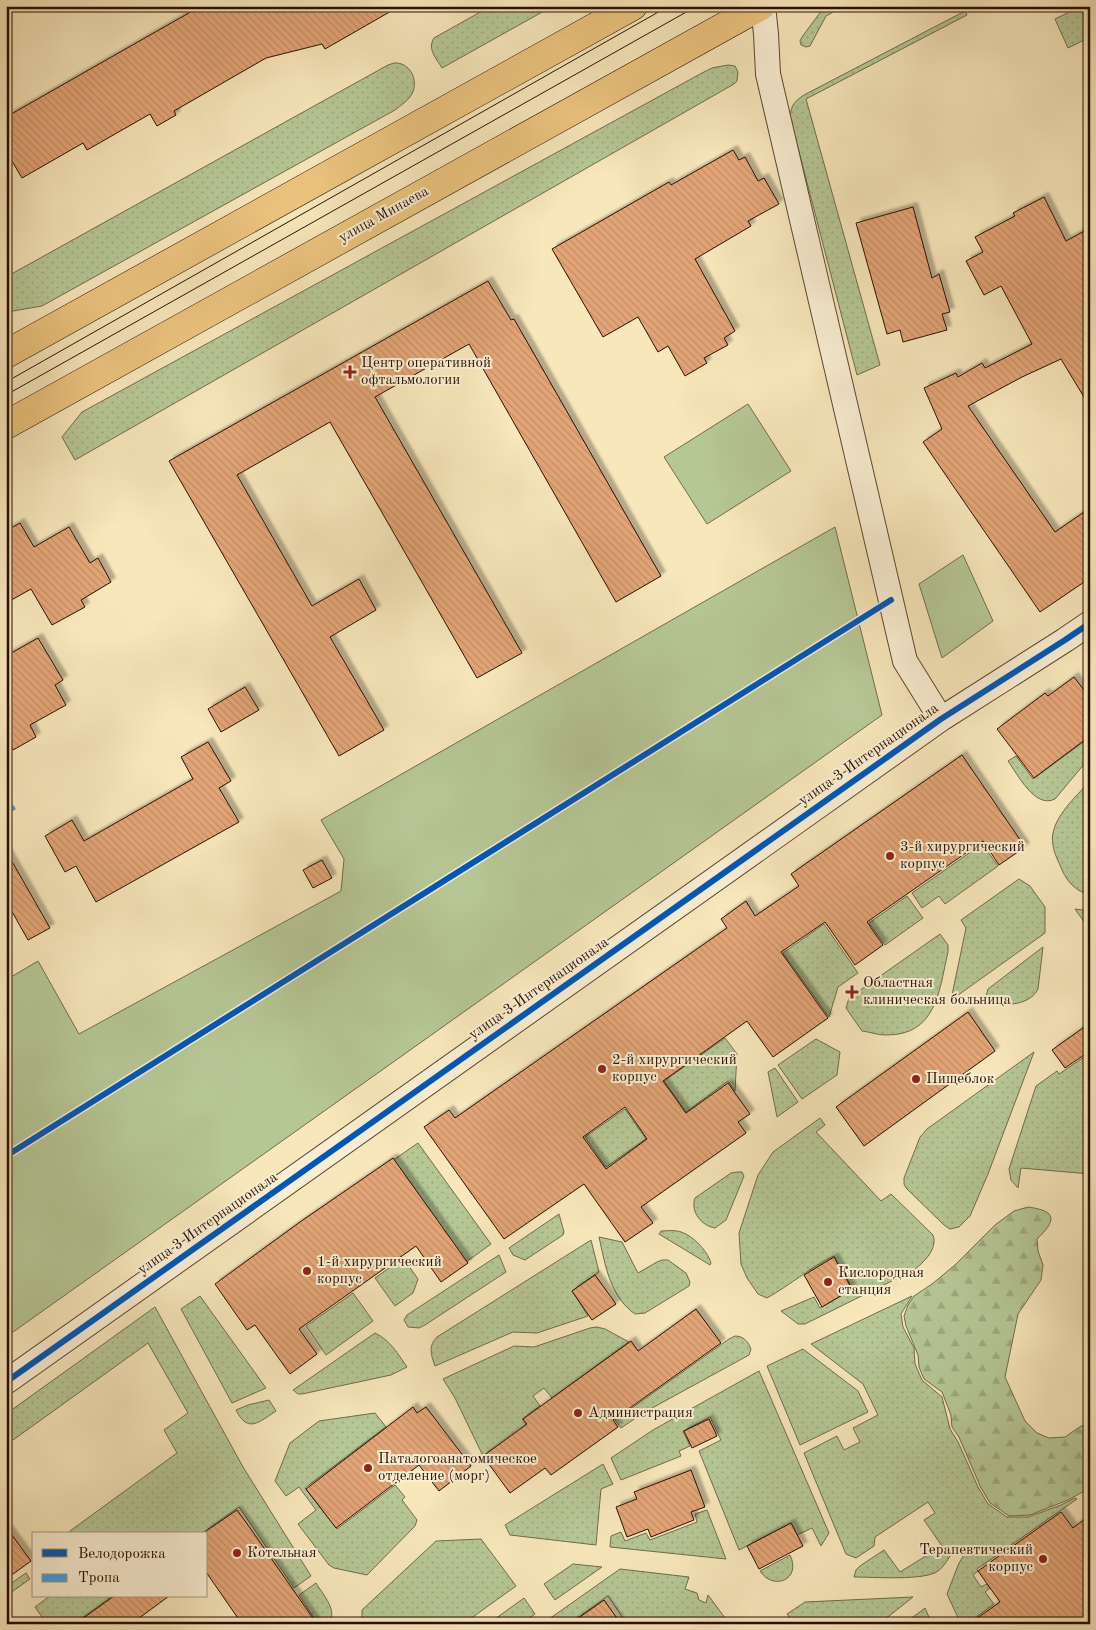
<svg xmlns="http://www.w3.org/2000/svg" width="1096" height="1630" font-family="'Old Standard TT',serif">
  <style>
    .grass { fill: url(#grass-dots); stroke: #706b4b }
    .forest { fill: url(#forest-firs); stroke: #706b4b }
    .park { fill: #b6c796; stroke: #706b4b }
    .building { fill: url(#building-back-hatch); stroke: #2a0f00; fill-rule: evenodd; filter: url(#shadow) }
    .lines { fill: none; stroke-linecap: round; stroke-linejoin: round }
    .street-casing { stroke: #5d452f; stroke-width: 26 }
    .primary-casing { stroke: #2a0f00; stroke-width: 29 }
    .street { stroke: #faefd3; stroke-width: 24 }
    .primary { stroke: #ecc47e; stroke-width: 28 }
    .tram { stroke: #2a0f00; stroke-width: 1 }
    .quiet { stroke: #3ea1e9; stroke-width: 5; stroke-dasharray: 10 5; stroke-linecap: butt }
    .cycleway-casing { stroke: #faefd3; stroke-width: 9 }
    .cycleway { stroke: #0057b8; stroke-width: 6 }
    .poi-dot { fill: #8f2418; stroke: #faefd3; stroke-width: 2 }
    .labels { text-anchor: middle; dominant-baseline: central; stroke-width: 4; stroke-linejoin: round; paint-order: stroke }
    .street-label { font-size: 15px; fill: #2a0f00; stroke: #faefd3 }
    .poi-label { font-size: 15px; fill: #2a0f00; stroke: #faefd3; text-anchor: start }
  </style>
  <defs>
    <pattern id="grass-dots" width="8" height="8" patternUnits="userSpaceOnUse" patternTransform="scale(1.25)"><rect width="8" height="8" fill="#b6c796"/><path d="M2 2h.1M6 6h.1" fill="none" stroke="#9daa80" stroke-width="1.8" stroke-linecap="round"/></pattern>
    <pattern id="forest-firs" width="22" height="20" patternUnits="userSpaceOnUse" patternTransform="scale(1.25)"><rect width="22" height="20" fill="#b6c796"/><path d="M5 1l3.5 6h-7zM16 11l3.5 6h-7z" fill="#9daa80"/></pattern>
    <pattern id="building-back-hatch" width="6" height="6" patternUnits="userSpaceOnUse" patternTransform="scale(1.25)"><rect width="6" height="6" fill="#e3a577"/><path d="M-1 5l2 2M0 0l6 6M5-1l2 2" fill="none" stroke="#c38d65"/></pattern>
    <filter id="shadow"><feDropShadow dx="4.5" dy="-4.5" stdDeviation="1" flood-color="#0004"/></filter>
  </defs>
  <rect width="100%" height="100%" fill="#f7e7bb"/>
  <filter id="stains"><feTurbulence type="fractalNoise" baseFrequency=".004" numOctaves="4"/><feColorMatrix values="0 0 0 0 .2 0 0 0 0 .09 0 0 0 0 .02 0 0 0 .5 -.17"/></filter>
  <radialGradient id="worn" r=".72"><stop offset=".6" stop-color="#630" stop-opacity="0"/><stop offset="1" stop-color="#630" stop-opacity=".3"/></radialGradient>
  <path class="grass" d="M491 6H553L442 68C436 58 427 49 434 38Z
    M829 6H844L826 16 810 46 806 47 801 45 800 41 802 37 822 10Z
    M1082 6H1085L1090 17V37L1068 48 1055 19Z
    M965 11 967 15 806 99 880 365 857 375 790 117C791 105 795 101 804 95Z
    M394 63C410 62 419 80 412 94 408 101 401 105 395 110L42 306 13 311 6 315V277L388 65Z
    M728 65 735 66 738 72 737 81 734 84 75 460 62 437 82 412 702 73 712 68Z
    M1090 737V757L1055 799C1035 809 1018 775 1008 761L1016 756 1033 779Z
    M1090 781V895C1076 891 1068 883 1062 870 1059 862 1054 854 1053 845 1048 821 1075 798 1090 781Z
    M982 844 998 866 945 904 939 896 922 908 912 893Z
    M1019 879 1030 886 1045 907V933L954 998 952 995 966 928 961 920Z
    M907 896 923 918 885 945 869 923Z
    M1075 909 1090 911V930Z
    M824 924 858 973 838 987 829 1017 783 953Z
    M940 934 948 945V952C939 990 937 1036 885 1035 878 1035 870 1032 862 1031L846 1008 849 998Z
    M1043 947 1038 989C1030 1006 999 1009 986 996L988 989Z
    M725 1038 737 1054 735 1091 728 1081 686 1112 664 1081Z
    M816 1039 840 1052 837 1075 802 1099 778 1065Z
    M1034 1052 988 1174 970 1216 959 1227 950 1229 944 1225 906 1188 904 1184V1178L920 1137 927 1129Z
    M1090 1053V1174L1021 1168 1018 1188 1011 1180 1009 1169 1036 1086 1057 1071 1059 1074Z
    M775 1068 798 1102 777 1117 768 1072Z
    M625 1109 646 1139 606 1167 585 1137Z
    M820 1118 825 1125 816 1132 881 1201 891 1194 933 1235C938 1249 924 1262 914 1270L805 1324H798L781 1311 814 1297 820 1308 853 1289 834 1256C811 1267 790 1285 767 1298L758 1294 747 1278 741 1264 739 1233 758 1175 773 1152Z
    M418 1143 491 1244 462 1265 389 1163Z
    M737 1172H742L744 1176 726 1220 715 1228C702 1226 690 1212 695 1198L731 1173Z
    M559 1214 564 1232 563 1235 525 1260 513 1255 509 1248Z
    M661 1231C666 1231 672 1230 677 1231 691 1233 707 1250 711 1263L710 1265 659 1234Z
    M599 1237 622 1242 638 1273 657 1262 662 1260H668L686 1273 690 1282 689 1286 645 1313 635 1314C610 1297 605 1264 599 1237Z
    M591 1240 599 1272 572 1291 588 1316 537 1333 513 1332 435 1366C431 1355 428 1346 437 1337Z
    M499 1255 506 1272 425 1325 419 1328 408 1327 404 1320 407 1315Z
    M403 1258 418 1279 413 1293 395 1306 375 1278Z
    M353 1293 373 1321 326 1355 306 1326Z
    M200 1296 266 1388 232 1403 181 1309Z
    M912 1296 901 1314 903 1327 914 1348 915 1364 922 1380 942 1397 950 1429 958 1442 978 1487 988 1504 1007 1517H1028L1061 1505 1075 1498 1077 1499 977 1569 978 1571 973 1575 981 1587 987 1584 990 1588 985 1592 994 1604 967 1624H961L947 1594 959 1563 964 1555 955 1549C949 1556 946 1565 938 1571 925 1581 873 1577 854 1577L856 1570 860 1566 884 1550 900 1572 942 1546 924 1520 935 1513 928 1502 875 1537 874 1546 856 1558 846 1554 804 1453 837 1436 844 1450 860 1442 853 1428 878 1415 863 1384 811 1344Z
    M155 1307 243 1467 311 1576 294 1588 239 1507 201 1534H69L70 1531 177 1453 164 1430 188 1413 148 1343 13 1440 6 1438V1414Z
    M597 1327 605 1329 629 1342 552 1398 544 1388 533 1396 540 1406 522 1419 537 1439 510 1458 500 1444 483 1456 455 1398 443 1379 514 1346 534 1347 590 1328Z
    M375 1333C390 1340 398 1354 407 1367L391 1375 302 1394H298L293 1390Z
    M735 1336C743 1336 748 1341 751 1349L749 1355 643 1413 621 1428 615 1420 729 1339Z
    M803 1349 858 1391 868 1412 800 1445 767 1366Z
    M759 1371 829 1533 821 1546 812 1528 797 1535 791 1523 739 1550 699 1451 721 1440 710 1417 683 1431 690 1446 679 1451 681 1456 621 1480 611 1458 653 1430Z
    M269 1400 276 1411C259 1422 248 1434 236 1410L248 1405Z
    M375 1413 386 1427 305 1488 337 1529 395 1485 405 1497 402 1500 417 1520 415 1526 367 1575 334 1568 329 1565 298 1524 316 1510 299 1487 286 1496 275 1481 290 1443 319 1421Z
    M603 1464 613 1484 601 1489 596 1545 510 1535 505 1525Z
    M707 1510 726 1559 610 1547 611 1536 621 1532 625 1541 646 1533 650 1540 697 1522 695 1514Z
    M481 1539 516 1586 463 1624H364L362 1621V1610L436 1541Z
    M790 1555C802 1580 773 1591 760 1571Z
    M573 1564 602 1567 555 1600 544 1584Z
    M620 1569 689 1577 685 1589 697 1593 699 1600 706 1603 708 1595 728 1622 726 1624H627L608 1596 569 1624H542Z
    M26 1573 30 1579 6 1596V1587Z
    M316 1583C323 1595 339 1611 328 1624H318L299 1595Z
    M50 1596H113L74 1624H47L35 1607Z
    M913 1597 879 1624H859L856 1619 850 1624H794L787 1614 805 1602Z
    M524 1598 535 1614 521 1624H488Z
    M925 1608 932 1624H904Z"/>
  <path class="forest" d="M1028 1207C1058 1211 1056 1221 1037 1239L1038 1251 1043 1265 1041 1280 1018 1314 1005 1377 1025 1421 1037 1433 1049 1438 1065 1437 1081 1426H1090V1488L1068 1500 1030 1515 1009 1516 990 1503 981 1488 959 1437 952 1427 951 1415 942 1392 924 1379 919 1367 918 1355 906 1326 904 1316 908 1305 914 1296 932 1284 955 1265 995 1225 1014 1211Z"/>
  <path class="park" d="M748 404 791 471 707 524 664 457Z
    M835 527 882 715 6 1337V980L38 961 79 1034 341 891 344 859 321 820Z
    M963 555 993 621 942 658 919 584Z"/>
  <path class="building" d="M201 6H400L325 49 322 44 266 58 174 111 176 115 157 126 150 114 87 150 83 143 22 178 6 151V117Z
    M733 150 739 160 745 157 758 181 764 178 779 204 748 221 751 226 695 259 735 331 724 338 728 345 704 358 707 363 685 376 668 346 658 352 638 317 603 337 552 249 669 182 671 185Z
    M1044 197 1066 241 1090 228V407L1061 359 1022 377 968 406 1055 532 1090 508V578L1040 612 923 442 942 429 924 388 956 373 958 377 982 363 985 368 1032 344 1001 286 984 295 966 261 983 252 975 237 1015 216 1013 213Z
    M913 207 932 278 939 274 950 312 942 314 947 330 903 342 900 330 887 334 856 223Z
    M488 281 511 320 514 319 661 576 616 602 469 344 375 397 522 653 477 678 330 422 237 475 312 606 359 579 376 610 330 637 384 730 339 756 169 461Z
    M20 523 34 547 69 527 90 563 98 558 111 582 81 600 85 607 52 625 31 589 6 603V531Z
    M38 638 63 680 55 685 66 705 30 725 36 737 13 750 6 737V656Z
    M1074 677 1090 698V736L1034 778 997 729 1045 693 1048 696Z
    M245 687 259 710 221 732 208 709Z
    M208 742 231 781 219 788 239 822 96 902 76 866 65 872 45 836 72 820 84 841 193 779 181 757Z
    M962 755 1025 847 999 865 983 841 867 922 883 945 855 965 825 922 781 952 828 1018 773 1057 747 1021 663 1081 686 1113 728 1083 750 1114 738 1122 746 1133 641 1207 653 1223 625 1242 584 1184 504 1239 424 1127 449 1110 455 1118 727 928 721 919 746 901 755 916 799 886 791 874ZM625 1107 647 1139 606 1169 583 1137Z
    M6 851 50 928 28 940 6 901Z
    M322 860 332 878 313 888 303 870Z
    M968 1012 995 1051 864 1146 836 1107Z
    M1090 1023V1051L1065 1068 1052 1050Z
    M393 1158 468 1263 441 1282 416 1246 299 1329 317 1354 290 1374 255 1325 247 1330 215 1284 300 1222Z
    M834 1257 852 1289 822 1307 804 1275Z
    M595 1275 616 1304 592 1320 572 1291Z
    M696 1309 721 1343 613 1420 618 1427 551 1475 545 1468 510 1493 483 1456 527 1424 523 1419 631 1341 638 1351Z
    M413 1407 417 1413 426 1407 471 1466 439 1491 419 1465 336 1528 306 1489Z
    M709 1419 717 1436 692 1448 684 1431Z
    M691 1470 705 1507 691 1512 694 1520 651 1537 648 1529 627 1537 616 1507 637 1499 634 1492Z
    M237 1510 250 1528 317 1624H242L206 1572V1531Z
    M1061 1512 1073 1528 1090 1515V1624H969L1000 1602 978 1571Z
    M791 1523 803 1546 759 1569 747 1546Z
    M6 1527 31 1561 6 1579Z
    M114 1596H169L131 1624H75Z
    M604 1600 621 1624H570Z"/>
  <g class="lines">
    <defs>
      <path id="street" d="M763 6 766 34 768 74 905 661 941 719
        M6 1382 941 719 1065 640 1090 623"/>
      <path id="primary" d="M6 354 633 6
        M6 425 761 6"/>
    </defs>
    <use href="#street" class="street-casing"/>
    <use href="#primary" class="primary-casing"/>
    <use href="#street" class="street"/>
    <use href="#primary" class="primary"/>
    <path class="tram" d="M6 382 669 6
      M6 395 697 6"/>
    <path class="quiet" d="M6 812 15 807
      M6 931 12 942 6 947"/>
    <defs>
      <path id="cycleway" d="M6 1156 891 600
        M6 1382 941 719 1065 640 1090 623"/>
    </defs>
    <use href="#cycleway" class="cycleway-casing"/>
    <use href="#cycleway" class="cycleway"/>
  </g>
  <g class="poi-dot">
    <path d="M347.5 364.5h5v5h5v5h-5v5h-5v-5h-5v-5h5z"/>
    <circle cx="890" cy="856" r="5"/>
    <path d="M849.5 984.5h5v5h5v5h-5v5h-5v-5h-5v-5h5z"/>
    <circle cx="602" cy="1069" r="5"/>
    <circle cx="916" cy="1079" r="5"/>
    <circle cx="307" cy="1271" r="5"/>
    <circle cx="828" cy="1282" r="5"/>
    <circle cx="578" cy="1413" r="5"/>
    <circle cx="368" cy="1468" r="5"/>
    <circle cx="237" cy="1553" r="5"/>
    <circle cx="1043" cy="1559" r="5"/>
  </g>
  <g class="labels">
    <g class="street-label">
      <text transform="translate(384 215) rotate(-29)">улица Минаева</text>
      <text transform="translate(869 755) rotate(-35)">улица 3 Интернационала</text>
      <text transform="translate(539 989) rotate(-35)">улица 3 Интернационала</text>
      <text transform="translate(208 1224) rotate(-35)">улица 3 Интернационала</text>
    </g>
    <g class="poi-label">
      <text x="361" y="363">Центр оперативной<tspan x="361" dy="17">офтальмологии</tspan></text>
      <text x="900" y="847">3-й хирургический<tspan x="900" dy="17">корпус</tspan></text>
      <text x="863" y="983">Областная<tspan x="863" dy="17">клиническая больница</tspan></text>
      <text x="612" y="1060">2-й хирургический<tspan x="612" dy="17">корпус</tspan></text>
      <text x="926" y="1079">Пищеблок</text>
      <text x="317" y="1262">1-й хирургический<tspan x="317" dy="17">корпус</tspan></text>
      <text x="838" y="1273">Кислородная<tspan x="838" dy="17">станция</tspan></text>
      <text x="588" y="1413">Администрация</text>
      <text x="378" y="1459">Паталогоанатомическое<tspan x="378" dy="17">отделение (морг)</tspan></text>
      <text x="1033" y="1550" text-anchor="end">Терапевтический<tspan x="1033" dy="17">корпус</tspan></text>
      <text x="247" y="1553">Котельная</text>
    </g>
  </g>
  <rect width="1096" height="1630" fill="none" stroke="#f7e7bb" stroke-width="25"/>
  <rect x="8" y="8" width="1081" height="1615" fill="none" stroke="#2a0f00" stroke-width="2.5"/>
  <rect x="12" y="12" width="1071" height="1605" fill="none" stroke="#2a0f00"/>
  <rect x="32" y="1532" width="175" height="65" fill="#faefd3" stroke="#a7957f"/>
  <rect x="42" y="1549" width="25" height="8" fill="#0057b8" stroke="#a7957f"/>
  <text x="78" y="1558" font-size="15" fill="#2a0f00">Велодорожка</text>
  <rect x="42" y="1574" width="25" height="8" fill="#3ea1e9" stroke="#a7957f"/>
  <text x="78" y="1582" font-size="15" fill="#2a0f00">Тропа</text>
  <rect width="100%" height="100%" filter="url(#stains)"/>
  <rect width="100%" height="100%" fill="url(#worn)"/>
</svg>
